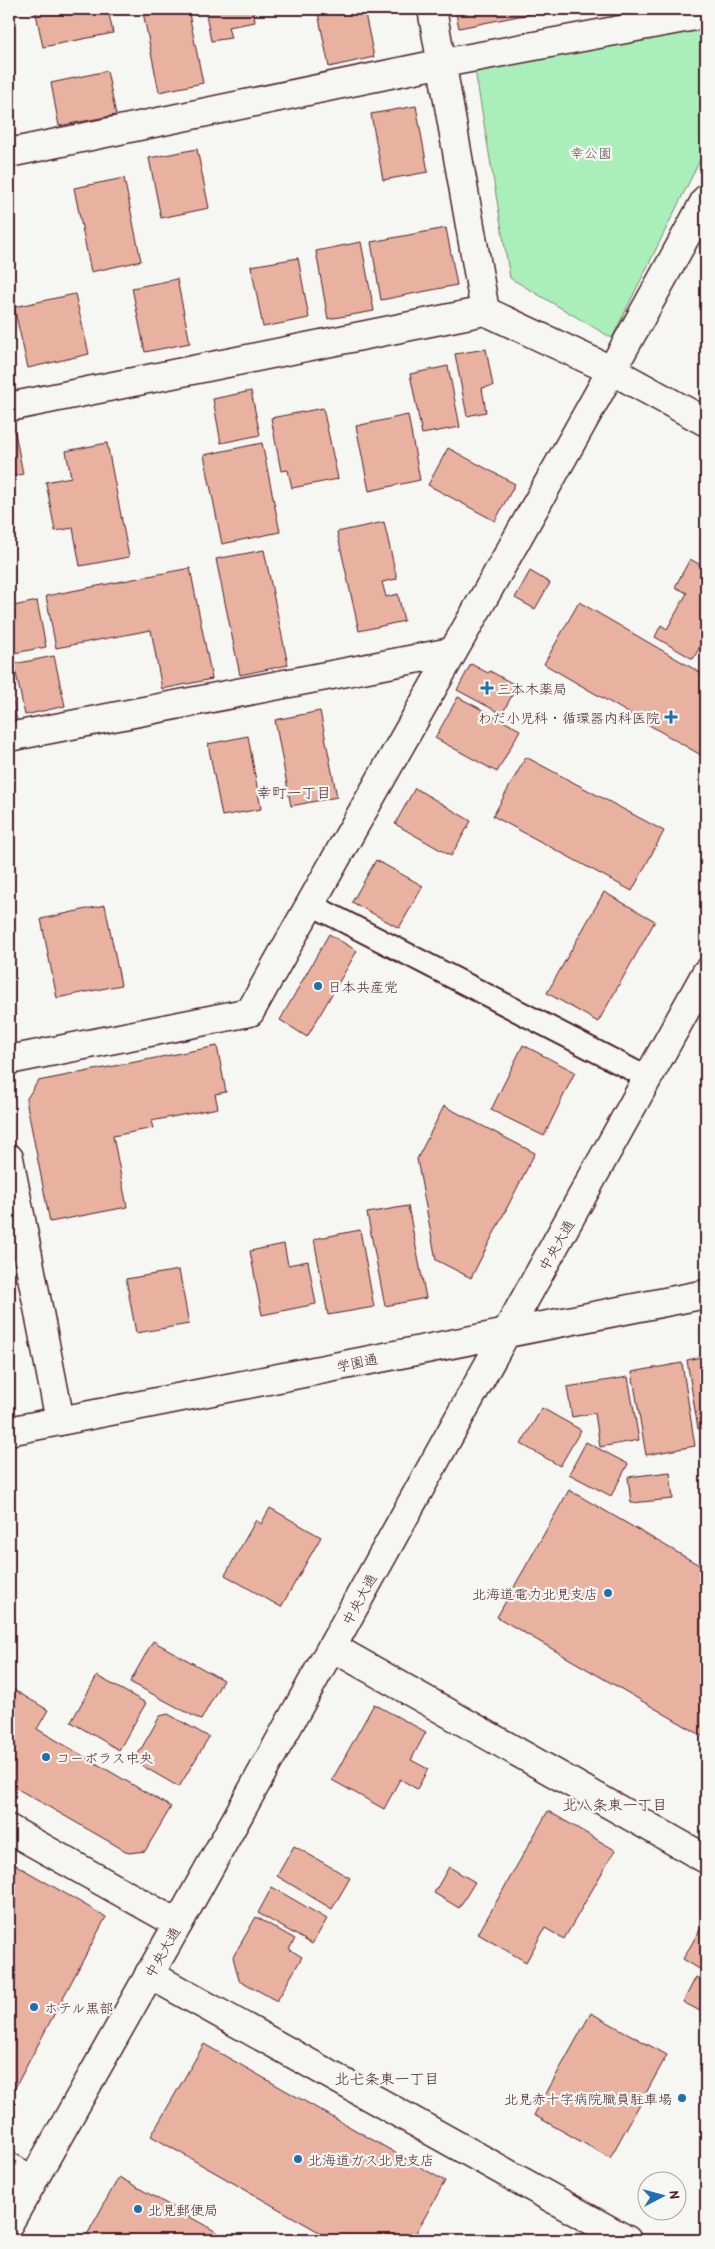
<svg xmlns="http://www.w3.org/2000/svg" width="715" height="2249" font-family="'Patrick Hand','Klee One',sans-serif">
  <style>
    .green { fill: #aaefba; stroke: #7a8772 }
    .building { fill: #e9b1a0; stroke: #4a1f2b }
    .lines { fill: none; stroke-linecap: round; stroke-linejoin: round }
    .lane-casing { stroke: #4a1f2b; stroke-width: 25 }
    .street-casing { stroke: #4a1f2b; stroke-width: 31 }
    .secondary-casing { stroke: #4a1f2b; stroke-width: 31 }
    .lane { stroke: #f6f6f2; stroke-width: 21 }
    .street { stroke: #f6f6f2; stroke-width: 28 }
    .secondary { stroke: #f6f6f2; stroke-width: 28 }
    .poi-dot { fill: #1f6fb2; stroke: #f6f6f2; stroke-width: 2 }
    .labels { text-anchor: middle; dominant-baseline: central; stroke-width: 4.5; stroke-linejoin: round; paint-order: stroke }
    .park-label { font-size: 14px; fill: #62534f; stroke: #f6f6f2 }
    .poi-label { font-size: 14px; fill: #4a1f2b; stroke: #f6f6f2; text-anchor: start }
    .street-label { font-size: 14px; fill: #4a1f2b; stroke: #f6f6f2 }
    .neighbourhood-label { font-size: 15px; fill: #4a1f2b; stroke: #f6f6f2 }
  </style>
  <rect width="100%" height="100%" fill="#f6f6f2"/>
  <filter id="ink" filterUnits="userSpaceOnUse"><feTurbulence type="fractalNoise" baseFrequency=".02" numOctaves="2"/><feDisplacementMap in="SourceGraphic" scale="10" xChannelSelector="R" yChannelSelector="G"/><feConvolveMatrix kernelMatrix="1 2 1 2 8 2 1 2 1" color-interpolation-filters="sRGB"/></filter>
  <g filter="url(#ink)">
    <path class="green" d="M706 28V148L612 338 510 278 475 70Z"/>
    <path class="building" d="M35 9H108L113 33 43 47Z
      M161 9H188L203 83 159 92 143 12Z
      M205 9H253L255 22 228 27 231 38 211 41Z
      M337 9H364L374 57 329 67 318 13Z
      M455 9H554L459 28Z
      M107 71 116 115 59 126 51 83Z
      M416 106 428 172 383 180 371 114Z
      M197 149 209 208 161 218 149 158Z
      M124 178 141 261 91 272 74 188Z
      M446 228 457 285 381 300 371 242Z
      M361 242 374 311 328 319 316 251Z
      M298 258 309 318 263 327 251 266Z
      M177 279 190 343 145 352 132 288Z
      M75 294 89 354 28 368 14 307Z
      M486 349 493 386 482 388 486 412 467 416 455 354Z
      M448 366 460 427 422 434 410 374Z
      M251 391 260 435 221 443 213 399Z
      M323 408 338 479 292 488 288 470 281 471 271 418Z
      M408 415 420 480 369 491 356 426Z
      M15 432 23 474 9 477V433Z
      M107 443 129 557 80 566 73 528 55 531 46 482 71 477 66 451Z
      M262 443 280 532 222 544 204 455Z
      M448 448 515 484 495 521 428 485Z
      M384 522 397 579 382 582 386 597 398 594 404 621 359 631 337 532Z
      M264 550 288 665 240 675 216 559Z
      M690 559 706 568V650L700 647 693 659 655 637 661 625 667 629 687 593 675 587Z
      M190 568 212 679 162 689 151 630 56 648 46 596Z
      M530 571 550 583 535 609 515 598Z
      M37 601 46 647 9 654V607Z
      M579 602 706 676V758L544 664Z
      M54 656 65 706 25 715 14 664Z
      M471 664 488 673 490 671 517 686 502 714 457 690Z
      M9 680 17 721 9 723Z
      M458 697 520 730 497 772 435 738Z
      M320 711 337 797 291 806 275 720Z
      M248 736 261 809 222 816 208 744Z
      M526 757 664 831 632 891 493 816Z
      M415 788 471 821 451 856 395 824Z
      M376 860 423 886 399 928 352 902Z
      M604 892 655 921 598 1022 547 993Z
      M105 905 121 985 57 998 41 919Z
      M329 934 357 951 307 1037 280 1020Z
      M523 1045 575 1072 544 1136 491 1110Z
      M217 1046 226 1092 215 1094 218 1108 151 1121 153 1128 113 1136 127 1207 50 1222 26 1100 38 1081Z
      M444 1106 535 1153 471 1278 436 1260 417 1159Z
      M408 1206 426 1298 385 1306 367 1213Z
      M360 1230 374 1307 328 1315 314 1239Z
      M284 1244 288 1265 308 1261 316 1304 262 1315 250 1251Z
      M179 1270 189 1324 136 1333 126 1279Z
      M706 1356V1427L698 1429 687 1360Z
      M682 1363 695 1446 646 1455 632 1372Z
      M628 1377 639 1440 600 1447 595 1413 572 1417 567 1387Z
      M542 1408 581 1430 560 1466 521 1444Z
      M586 1442 628 1464 611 1496 569 1474Z
      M670 1472 673 1499 631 1503 628 1477Z
      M569 1490 706 1569V1738L497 1617Z
      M270 1508 321 1537 281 1607 225 1575 256 1520 261 1524Z
      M153 1641 223 1680 201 1720 130 1682Z
      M97 1676 146 1703 119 1750 71 1722Z
      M9 1687 48 1710 37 1729 171 1807 145 1851 129 1853 9 1784Z
      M374 1704 426 1732 411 1760 428 1769 417 1789 400 1779 384 1809 332 1780Z
      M168 1714 209 1737 179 1787 134 1761 160 1716Z
      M548 1811 615 1850 564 1939 545 1928 526 1962 478 1934Z
      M294 1846 350 1878 332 1909 277 1876Z
      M9 1861 106 1917 9 2099Z
      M449 1867 475 1882 459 1908 434 1893Z
      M272 1887 327 1919 312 1944 258 1913Z
      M256 1917 295 1939 289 1949 302 1957 277 2001 239 1980 233 1957Z
      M706 1919V1973L683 1959Z
      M696 1977 706 1982V1998L700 2011 683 2002Z
      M591 2013 667 2055 610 2158 534 2115Z
      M204 2044 445 2181 412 2240H333L151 2136Z
      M119 2177 231 2240H84Z
      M520 2233 534 2240H516Z"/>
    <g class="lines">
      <defs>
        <path id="lane" d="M310 904 648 1078"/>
        <path id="street" d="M432 9 485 311
          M9 153 443 63 706 14
          M9 407 485 311 613 371 706 422
          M9 737 451 652
          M9 1060 250 1012C401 740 558 472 706 199
          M9 1158 60 1421
          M332 1647 706 1859
          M9 1829 178 1924
          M149 1974 627 2240
          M9 2167 32 2180"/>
        <path id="secondary" d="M9 1431 706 1294
          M9 2223 178 1924 706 973"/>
      </defs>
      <use href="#lane" class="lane-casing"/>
      <use href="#street" class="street-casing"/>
      <use href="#secondary" class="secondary-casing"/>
      <use href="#lane" class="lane"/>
      <use href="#street" class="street"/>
      <use href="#secondary" class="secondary"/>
    </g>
  </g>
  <g class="poi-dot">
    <path d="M484.5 680.5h5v5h5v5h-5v5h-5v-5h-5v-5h5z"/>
    <path d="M668.5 709.5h5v5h5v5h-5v5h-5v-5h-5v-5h5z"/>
    <circle cx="318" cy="986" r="5"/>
    <circle cx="608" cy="1593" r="5"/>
    <circle cx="46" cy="1757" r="5"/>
    <circle cx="34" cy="2007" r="5"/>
    <circle cx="682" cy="2098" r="5"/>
    <circle cx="298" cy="2159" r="5"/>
    <circle cx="138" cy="2209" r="5"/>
  </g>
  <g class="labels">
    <g class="park-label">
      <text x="591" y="152">幸公園</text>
    </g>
    <g class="poi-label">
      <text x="497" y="688">三本木薬局</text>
      <text x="660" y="717" text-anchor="end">わだ小児科・循環器内科医院</text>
      <text x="328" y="986">日本共産党</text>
      <text x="598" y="1593" text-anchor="end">北海道電力北見支店</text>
      <text x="56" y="1757">コーポラス中央</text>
      <text x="44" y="2007">ホテル黒部</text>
      <text x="672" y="2098" text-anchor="end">北見赤十字病院職員駐車場</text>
      <text x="308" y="2159">北海道ガス北見支店</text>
      <text x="148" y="2209">北見郵便局</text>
    </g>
    <g class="street-label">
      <text transform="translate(556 1245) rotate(-60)">中央大通</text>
      <text transform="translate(357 1362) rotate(-11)">学園通</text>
      <text transform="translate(359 1599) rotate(-61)">中央大通</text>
      <text transform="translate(162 1952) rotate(-60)">中央大通</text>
    </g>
    <g class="neighbourhood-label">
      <text x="294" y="792">幸町一丁目</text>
      <text x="615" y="1804">北八条東一丁目</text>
      <text x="387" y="2078">北七条東一丁目</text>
    </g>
  </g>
  <rect width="715" height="2249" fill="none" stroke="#f6f6f2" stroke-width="30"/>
  <rect x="15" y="15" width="685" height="2219" fill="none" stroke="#4a1f2b" stroke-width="2" filter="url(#ink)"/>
  <g transform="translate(662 2196) rotate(84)"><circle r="24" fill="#f6f6f2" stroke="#b1a0a2"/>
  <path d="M0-4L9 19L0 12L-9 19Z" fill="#1f6fb2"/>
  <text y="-8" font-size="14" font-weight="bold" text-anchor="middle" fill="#4a1f2b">N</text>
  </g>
</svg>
